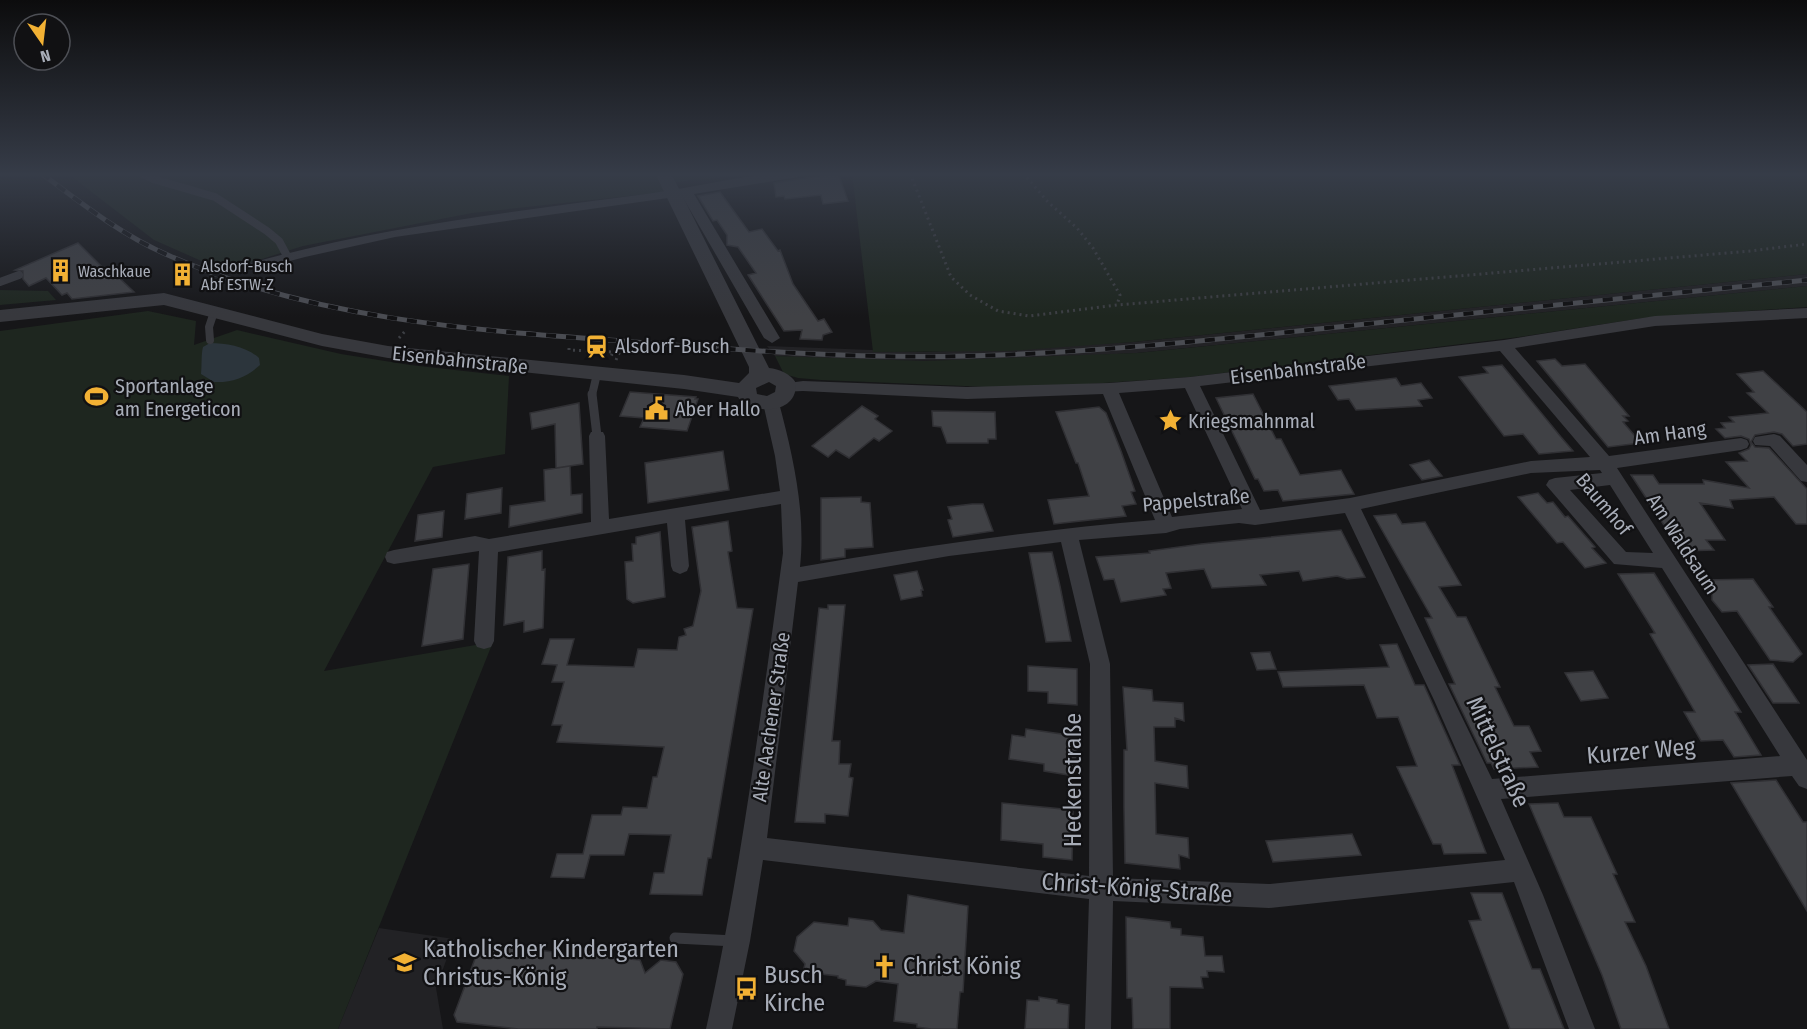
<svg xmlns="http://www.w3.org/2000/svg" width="1807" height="1029" font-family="'Fira Sans Condensed',sans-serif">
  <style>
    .built { fill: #222225 }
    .green { fill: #1e261f }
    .water { fill: #2c353c }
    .building { fill: #404145; stroke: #303034; stroke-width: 1.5 }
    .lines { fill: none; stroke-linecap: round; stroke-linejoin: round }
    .path { stroke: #3d3f44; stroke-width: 3; stroke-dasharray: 2 4; stroke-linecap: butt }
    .service-far2 { stroke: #37383d; stroke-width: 8 }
    .service-far1 { stroke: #37383d; stroke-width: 9 }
    .service { stroke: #37383d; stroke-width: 11 }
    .minor { fill: #37383d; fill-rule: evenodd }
    .tertiary { fill: #37383d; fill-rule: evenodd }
    .rail-casing { stroke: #4a4c52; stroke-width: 5 }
    .rail { stroke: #111113; stroke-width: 4; stroke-dasharray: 10; stroke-linecap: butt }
    .labels { text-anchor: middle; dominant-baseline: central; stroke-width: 4.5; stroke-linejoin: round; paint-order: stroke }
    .far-poi-label { font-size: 16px; fill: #a8adb8; stroke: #111113; text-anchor: start }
    .poi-label { font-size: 20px; fill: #a8adb8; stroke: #111113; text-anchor: start }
    .street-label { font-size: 20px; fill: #a8adb8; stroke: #111113 }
    .near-street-label { font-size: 24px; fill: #a8adb8; stroke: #111113 }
    .near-poi-label { font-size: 24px; fill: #a8adb8; stroke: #111113; text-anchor: start }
  </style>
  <rect width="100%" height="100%" fill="#161618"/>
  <path class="built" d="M1807 274V286L1137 353 1009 360 875 361 775 356 767 346 925 352 1133 342Z
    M379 928 454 939 436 988 443 1029H338Z"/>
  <path class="green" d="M67 173H656L666 192 472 213 303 246 224 271 154 240Z
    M671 173H765L676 182Z
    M852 173H1807V274L1133 342 1008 351 873 352Z
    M1807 286V307L1643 318 1519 337 1190 377 1060 386 988 387 821 380 798 378 784 374 775 356 924 361 1137 353Z
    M0 290 48 291 56 300 0 305Z
    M148 311 196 321 194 345 237 330 341 354 410 365 509 376 505 454 433 467 324 671 493 642 338 1029H0V331Z"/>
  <path class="water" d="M210 343C227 343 247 347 259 358L260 365C247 377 232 383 214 382L201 374C202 365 201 354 203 347Z"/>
  <path class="building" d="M838 173 848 201 823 204 821 195 785 199 784 196 776 197 774 183Z
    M720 192 749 232 762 229 778 251 780 250 793 284 818 321 824 319 832 332 823 335 822 340 800 339 802 330 784 331 748 275 756 273 738 247 727 245V235L717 220 713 221 698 196Z
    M78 243 109 274 113 272 134 292 72 299 67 293 62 295 46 278 29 286 23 279V271L15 270Z
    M1555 359 1562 366 1585 364 1629 416H1623L1628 421 1623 422 1641 443 1608 447 1537 361Z
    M1502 365 1561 437 1573 451 1539 454 1523 434 1504 436 1459 377 1488 373 1483 367Z
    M1763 371 1807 412V444L1793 446 1782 434 1774 432 1755 435 1751 442 1755 447 1769 448 1807 489V524H1796L1774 497 1730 500 1733 508 1700 503 1725 540H1706L1714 550 1681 551 1631 475H1653L1659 484H1704L1703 480 1749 488 1726 462 1747 461 1739 453 1749 449 1751 445 1749 439 1741 436 1725 438 1716 429 1725 428 1721 423 1734 422 1729 417 1768 413 1747 393 1754 392 1737 374Z
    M1396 378 1401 386 1421 383 1432 398 1418 400 1422 406 1356 410 1349 399 1338 400 1329 386Z
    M630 392 696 397 695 399H698L687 431 640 427 644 418 620 416Z
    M1253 394 1276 439H1281L1300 475 1341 470 1354 494 1283 501 1278 490 1264 491 1258 479H1255L1216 398Z
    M579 403 583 464 556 468 555 424 532 429 530 413Z
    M862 406 878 416 875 419 892 431 879 441 874 438 849 458 836 450 828 457 812 446Z
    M1099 407 1106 413 1121 451 1135 491 1131 492 1136 504 1122 506 1126 516 1054 524 1048 500 1089 496 1078 463H1076L1056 412Z
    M932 411 995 412 996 439H988V443H947L941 427 933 426Z
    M723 451 729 490 648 503 645 463Z
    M1429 460 1442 476 1422 480 1410 465Z
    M570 466 571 495 582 494V513L509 527 510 506 545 501 544 470Z
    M502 488 501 513 465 519 467 494Z
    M1538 493 1547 503 1553 502 1565 517 1568 516 1595 547 1592 548 1606 563 1585 568 1563 542 1557 543 1518 497Z
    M861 497V502L870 503 873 547 845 549V557L821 560V498Z
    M972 504H983L993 531 953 537 948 520 952 519 948 507Z
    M444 511 442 537 415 541 418 515Z
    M1396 514 1402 524 1425 522 1461 585 1439 587 1457 617H1466L1500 687H1495L1514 726H1529L1541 751 1530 752 1538 767 1494 769 1491 763H1487L1449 684H1455L1425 618H1432L1374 516Z
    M728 521 732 551 728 552 737 608 753 609 711 858H708L702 895 650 894 654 873H664L671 835 629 834 624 855H590L584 878 551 877 557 854H583L592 815H621L623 807 647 808 653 777H657L664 747 557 742 562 725H552L564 682H552L557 665 542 664 550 639H574L567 665 634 667 638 649 677 650 679 637 686 635 684 629 693 626 701 591 692 527Z
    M1341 530 1365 577 1347 579 1337 576 1303 581 1299 571 1260 575 1266 585 1212 588 1204 569 1166 573 1171 588 1163 589 1166 595 1121 602 1114 579 1104 580 1096 557 1150 553 1149 551 1201 544Z
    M660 532 665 597 633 603 627 599 625 562 633 561 632 544H636V537Z
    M542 551V570L545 569 543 628 524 632V621L504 625 508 557Z
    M1052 552 1060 586 1071 641 1046 642 1029 553Z
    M469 564 463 639 422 646 433 569Z
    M917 571 923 590H921L922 596 901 600 894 575Z
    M1654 573 1741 712H1735L1761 755 1734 757 1723 740 1701 741 1684 712H1695L1650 634 1655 633 1618 574Z
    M1753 579 1773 607H1769L1802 654 1793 662 1770 660 1737 611 1722 612 1712 600V595L1706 591V580Z
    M828 605H845L832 741H840L839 764H851L849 777 853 778 848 816 825 814V823L795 822 819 608 828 609Z
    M1397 644 1415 685H1424L1460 765H1452L1486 853 1444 854 1441 844H1433L1397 767 1417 766 1398 717 1377 718 1364 685 1283 687 1278 672 1389 667 1380 645Z
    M1270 652 1276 669 1257 670 1251 653Z
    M1773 664 1799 703H1773L1748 665Z
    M1028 666 1077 669V705L1048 703V692L1028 691Z
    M1593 671 1608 698 1581 701 1565 673Z
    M1123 687 1152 690 1153 701 1183 703 1184 721 1175 718V727H1154L1155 761 1187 766 1188 788 1155 783 1156 834 1188 838 1189 858 1179 855 1180 869 1125 863 1124 808V750H1127Z
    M1026 729 1076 736 1077 763 1074 776 1044 771V764L1009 759 1012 735 1025 737Z
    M1776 780 1803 822H1807V911L1731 783Z
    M1002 803 1073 810 1072 860 1043 857V844L1001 840Z
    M1558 803 1564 817H1591L1617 874H1613L1635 922H1625L1646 966 1669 1029H1621L1602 975 1529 804Z
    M1352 834 1361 855 1273 862 1266 841Z
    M1471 893H1502L1532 969H1540L1564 1029H1510L1469 921 1481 920Z
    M908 895 968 906 963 992H960L957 1029H931L917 1027V1024L894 1021 898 984 876 981 866 987 846 985V980L838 978V976L803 972 805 964 794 951 797 937 814 922 848 926 849 918 873 921 881 930 904 933Z
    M1126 917 1170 922 1171 928 1181 929V935L1203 937 1205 956H1222L1224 972 1207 971 1208 977H1201L1203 988 1170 987V1029H1133L1132 998H1127Z
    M486 944 579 955 580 953 589 952 608 954 609 957 640 960 645 973 661 960 676 962 683 974 670 1029 597 1027V1029H518L457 1022 454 1015 479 948Z
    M1039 997 1057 1000V1003L1069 1005 1068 1029H1025L1027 1000 1039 1001Z"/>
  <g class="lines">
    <path class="path" d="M910 173 951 277 970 295 998 311 1029 316 1117 305 1751 251 1807 244
      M1023 173 1048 202 1077 228 1093 248 1120 295 1117 305
      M399 338 406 330
      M569 348V350L613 352 610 359
      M616 360 620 351"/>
    <path class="service-far2" d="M141 173 153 179 215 197 267 231 279 241 287 256
      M0 282 19 275
      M210 340 209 327 214 312
      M592 395 597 374"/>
    <path class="service-far1" d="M592 394 597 436"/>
    <path class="service" d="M675 938 735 941"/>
    <path class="minor" d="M770 173H804L798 177 694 194 780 338 772 343 764 338 682 196 395 237 305 257 256 270 249 266 251 263C376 228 503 213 631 196 678 190 723 180 770 173Z
      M1807 308V318L1655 326 1515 348 1609 456 1741 438 1747 440 1749 444 1747 448 1741 450 1617 468 1807 760V789L1799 786 1792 776 1501 799 1543 895 1595 1029H1569L1514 882 1269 908 1113 901 1111 1029H1085L1089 899 763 860 750 941 732 1029H706C741 871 761 713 783 553L781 504 685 520 689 566 687 571 680 574 673 571 671 566 667 523 498 552 494 641 491 647 484 649 477 647 474 641 479 551 394 564 387 562 385 557 387 552 394 550 475 536 489 539 591 522 589 436 591 432H603L605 436 609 519 780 491 775 456 763 403 765 399H777L779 403C793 456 806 512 800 567 918 547 1035 530 1155 520L1103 394 967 399 803 391 781 392 779 388 781 384 803 381 967 387 1109 383 1190 377 1504 340 1655 316ZM1500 351 1590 457 1531 461 1350 498 1260 510 1200 386ZM1185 388 1242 509 1172 517 1119 393ZM1600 470 1602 473 1555 478 1549 480 1546 485 1614 564 1662 568 1780 756 1492 779 1361 509 1531 473ZM1610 485 1653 553 1626 552 1570 490ZM1345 513 1434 700 1505 860 1269 884 1113 878 1110 664 1079 540 1166 533 1180 529 1239 523 1255 525ZM1061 542 1090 664 1089 876 767 838 798 582 949 556Z
      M1774 434 1780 436 1807 465V482L1801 481 1770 446 1755 445 1753 441 1755 437Z"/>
    <path class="tertiary" d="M655 173H671L769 368C779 369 791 374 796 383 797 413 762 413 742 404L738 397 684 389 388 358 322 346 164 305 0 322V310L164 293 322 334 388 346 684 375 739 383 749 373V367ZM769 382 776 386 775 392 767 396 757 394 756 388Z"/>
    <defs>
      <path id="rail" d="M41 173C82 204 123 236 170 256 313 319 469 330 622 341 737 350 852 359 967 356 1094 353 1220 339 1347 326 1500 310 1653 295 1807 280"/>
    </defs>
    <use href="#rail" class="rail-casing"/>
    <use href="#rail" class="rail"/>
  </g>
  <linearGradient id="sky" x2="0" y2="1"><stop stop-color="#0c0c0d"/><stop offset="0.55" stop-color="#363c48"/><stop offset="1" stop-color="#363c48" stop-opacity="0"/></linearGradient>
  <rect width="1807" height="317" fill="url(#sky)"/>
  <defs>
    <symbol id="building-bare" viewBox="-9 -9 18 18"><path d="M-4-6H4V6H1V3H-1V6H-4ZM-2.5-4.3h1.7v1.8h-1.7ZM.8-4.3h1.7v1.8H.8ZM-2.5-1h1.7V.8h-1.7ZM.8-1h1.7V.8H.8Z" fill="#f2b134" stroke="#111113" stroke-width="2.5" paint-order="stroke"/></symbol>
    <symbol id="station-bare" viewBox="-9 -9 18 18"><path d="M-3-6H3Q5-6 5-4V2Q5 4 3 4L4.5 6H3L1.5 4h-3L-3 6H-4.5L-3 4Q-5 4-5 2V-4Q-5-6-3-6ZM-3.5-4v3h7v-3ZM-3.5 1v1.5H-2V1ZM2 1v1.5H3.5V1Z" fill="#f2b134" stroke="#111113" stroke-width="2.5" paint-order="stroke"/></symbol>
    <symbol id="stadium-bare" viewBox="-9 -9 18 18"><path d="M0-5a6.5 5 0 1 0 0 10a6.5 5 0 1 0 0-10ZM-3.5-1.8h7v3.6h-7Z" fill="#f2b134" stroke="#111113" stroke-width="2.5" paint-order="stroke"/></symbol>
    <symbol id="civic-bare" viewBox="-9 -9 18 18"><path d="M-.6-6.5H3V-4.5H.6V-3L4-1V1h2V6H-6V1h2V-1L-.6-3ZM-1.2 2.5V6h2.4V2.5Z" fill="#f2b134" stroke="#111113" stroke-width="2.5" paint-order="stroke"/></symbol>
    <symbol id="sight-bare" viewBox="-9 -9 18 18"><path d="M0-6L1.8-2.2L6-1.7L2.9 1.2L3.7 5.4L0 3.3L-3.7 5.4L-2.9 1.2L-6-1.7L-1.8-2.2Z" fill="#f2b134" stroke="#111113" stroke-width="2.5" paint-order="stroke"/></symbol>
    <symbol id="school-bare" viewBox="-9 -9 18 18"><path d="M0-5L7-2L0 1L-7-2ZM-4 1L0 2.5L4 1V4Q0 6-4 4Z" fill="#f2b134" stroke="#111113" stroke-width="2.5" paint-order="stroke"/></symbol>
    <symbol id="church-bare" viewBox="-9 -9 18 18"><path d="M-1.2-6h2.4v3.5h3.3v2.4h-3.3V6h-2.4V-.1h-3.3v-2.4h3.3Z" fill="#f2b134" stroke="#111113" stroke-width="2.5" paint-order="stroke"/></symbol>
    <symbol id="bus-bare" viewBox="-9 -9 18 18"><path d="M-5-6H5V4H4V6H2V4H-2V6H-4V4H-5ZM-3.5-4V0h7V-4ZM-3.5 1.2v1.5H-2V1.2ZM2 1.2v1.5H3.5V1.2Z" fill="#f2b134" stroke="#111113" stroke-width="2.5" paint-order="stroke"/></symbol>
  </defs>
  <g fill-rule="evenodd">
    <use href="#building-bare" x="44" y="254" width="33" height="33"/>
    <use href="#building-bare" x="166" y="258" width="33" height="33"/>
    <use href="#station-bare" x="580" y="330" width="33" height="33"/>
    <use href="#stadium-bare" x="80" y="380" width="33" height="33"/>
    <use href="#civic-bare" x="640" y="392" width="33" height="33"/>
    <use href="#sight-bare" x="1154" y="404" width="33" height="33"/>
    <use href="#school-bare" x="388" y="946" width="33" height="33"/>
    <use href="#church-bare" x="868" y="950" width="33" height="33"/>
    <use href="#bus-bare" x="730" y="972" width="33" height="33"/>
  </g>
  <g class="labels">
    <g class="far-poi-label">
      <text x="201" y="266">Alsdorf-Busch<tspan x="201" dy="18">Abf ESTW-Z</tspan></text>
      <text x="78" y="271">Waschkaue</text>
    </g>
    <g class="poi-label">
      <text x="615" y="346">Alsdorf-Busch</text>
      <text x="115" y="386">Sportanlage<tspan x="115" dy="23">am Energeticon</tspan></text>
      <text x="675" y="409">Aber Hallo</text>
      <text x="1188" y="421">Kriegsmahnmal</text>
    </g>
    <g class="street-label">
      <text transform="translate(460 360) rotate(6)">Eisenbahnstraße</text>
      <text transform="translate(1298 369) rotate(-7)">Eisenbahnstraße</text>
      <text transform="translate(1670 433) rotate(-8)">Am Hang</text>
      <text transform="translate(1196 500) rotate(-5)">Pappelstraße</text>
      <text transform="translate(1604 504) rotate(50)">Baumhof</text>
      <text transform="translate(1683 544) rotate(57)">Am Waldsaum</text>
      <text transform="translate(771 717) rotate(-82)">Alte Aachener Straße</text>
    </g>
    <g class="near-street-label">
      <text transform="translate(1641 751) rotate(-5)">Kurzer Weg</text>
      <text transform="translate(1498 752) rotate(65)">Mittelstraße</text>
      <text transform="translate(1073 780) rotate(-90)">Heckenstraße</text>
      <text transform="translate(1137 888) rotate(4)">Christ-König-Straße</text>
    </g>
    <g class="near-poi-label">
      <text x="423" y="949">Katholischer Kindergarten<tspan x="423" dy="28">Christus-König</tspan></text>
      <text x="903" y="966">Christ König</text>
      <text x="764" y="975">Busch<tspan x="764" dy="28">Kirche</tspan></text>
    </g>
  </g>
  <g transform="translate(42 42) rotate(166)"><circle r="28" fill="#111113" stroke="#4d4f55" stroke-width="1.5"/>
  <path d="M0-4.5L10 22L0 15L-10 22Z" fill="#f2b134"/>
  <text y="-9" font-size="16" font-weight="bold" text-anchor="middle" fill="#a8adb8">N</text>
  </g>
</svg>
